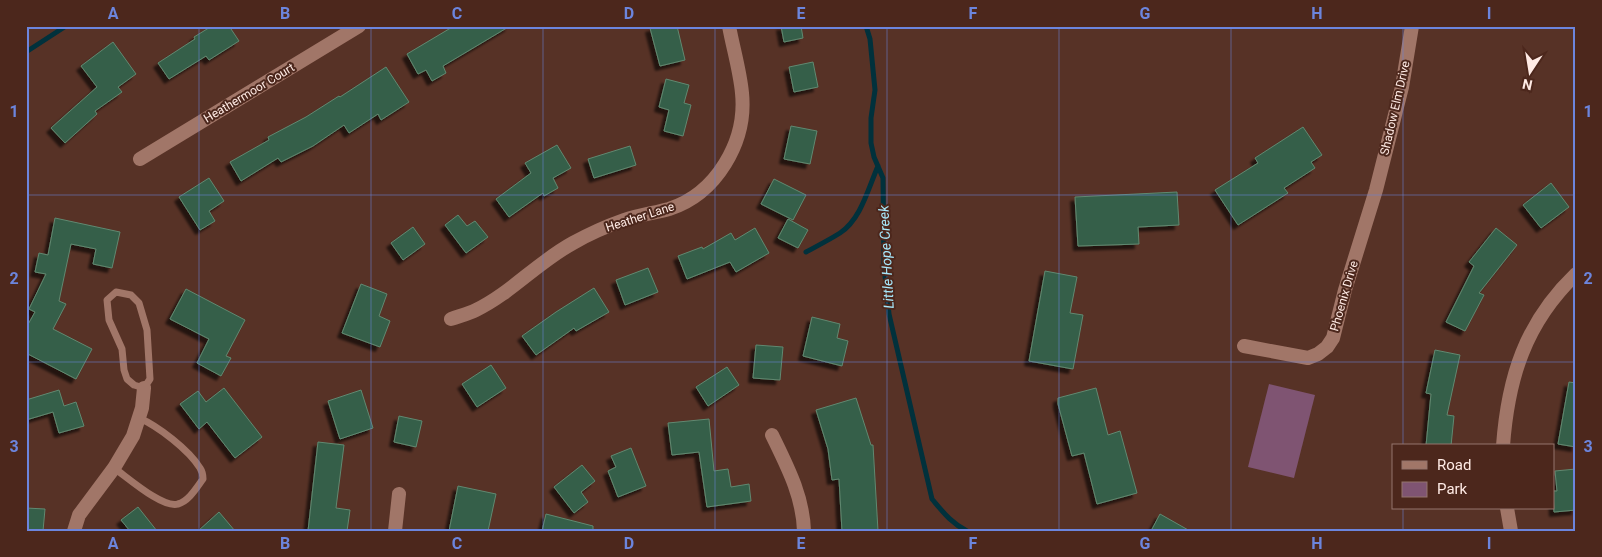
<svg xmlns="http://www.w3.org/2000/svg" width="1602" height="557" font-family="Roboto,sans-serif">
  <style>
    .green { fill: #7f5472 }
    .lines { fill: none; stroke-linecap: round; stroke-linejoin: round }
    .stream { stroke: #01313c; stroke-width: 5 }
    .building { fill: #365e48; stroke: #608971; filter: url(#shadow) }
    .service { stroke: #a17668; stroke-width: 7 }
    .minor { stroke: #a17668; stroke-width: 14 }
    .grid { fill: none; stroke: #6c85dd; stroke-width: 1; stroke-opacity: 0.55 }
    .labels { text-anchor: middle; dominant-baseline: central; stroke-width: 4; stroke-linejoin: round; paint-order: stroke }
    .street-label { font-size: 12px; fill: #ffebe5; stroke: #4c271c }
    .water-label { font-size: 14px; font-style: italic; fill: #a8e8fb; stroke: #4c271c }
    .neatline { fill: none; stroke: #6c85dd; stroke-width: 2 }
    .grid-label { font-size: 16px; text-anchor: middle; font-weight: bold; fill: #6c85dd }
  </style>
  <defs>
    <filter id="shadow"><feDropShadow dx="-4.5" dy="4.5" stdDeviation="1" flood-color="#0009"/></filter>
  </defs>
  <rect width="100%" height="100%" fill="#573226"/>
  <path class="green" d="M1269 384 1315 395 1294 478 1248 467Z"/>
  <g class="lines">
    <path class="stream" d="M866 26 870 39 875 90 871 118V143L874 157 883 178 884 266 889 314 932 499C943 512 951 523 967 531
      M26 52 66 26
      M806 252C817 246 829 240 840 233 861 219 868 189 878 166"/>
  </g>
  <path class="building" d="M212 26H229L239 41 209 60 206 56 169 79 158 63 195 39 194 37Z
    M454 26H510L443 66 446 73 432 81 426 70 418 74 407 54Z
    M658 26H677L685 60 660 66 650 28Z
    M781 26H801L803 38 784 42Z
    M113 42 136 74 118 87 122 92 95 111 97 114 65 143 51 128 97 87 81 66Z
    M813 62 818 87 794 92 789 67Z
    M386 67 409 102 381 120 378 114 349 133 344 125 313 146 281 162 278 158 241 181 230 162 269 140 268 137 306 117 339 96 340 97Z
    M666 79 689 85 684 103 691 105 683 136 664 131 669 110 659 107Z
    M791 126 817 131 810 164 784 159Z
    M1303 127 1322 155 1311 162 1315 168 1284 188 1288 193 1238 225 1215 190 1258 163 1255 158Z
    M557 145 571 168 553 178 558 188 544 196 543 193 509 217 496 199 531 173 525 163Z
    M630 146 636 165 594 178 588 159Z
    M209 178 224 201 209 211 215 221 200 230 179 197Z
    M774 179 806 195 793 220 761 204Z
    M1551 183 1569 207 1541 228 1523 205Z
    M1177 192 1179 225 1138 227 1139 244 1078 246 1075 197Z
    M458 215 467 226 475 221 488 237 466 253 445 225Z
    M55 218 120 232 112 268 93 264 96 249 71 244 59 301 66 304 53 329 92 349 76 379 26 353V328L35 312 29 309 46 274 35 272 39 253 48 255Z
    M788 219 808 230 798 248 778 238Z
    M413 227 425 244 403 260 391 243Z
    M755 228 769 253 736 272 730 262 687 279 678 256 702 247 703 249 731 233 735 240Z
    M1496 228 1517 245 1479 293 1484 295 1465 331 1446 322 1474 266 1469 262Z
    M648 268 658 292 625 305 616 280Z
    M1045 271 1077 277 1070 313 1083 315 1073 369 1029 361Z
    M361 284 387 294 379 316 390 321 380 347 342 333Z
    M594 288 609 312 576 331 574 328 536 355 522 336 556 312Z
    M186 289 245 320 226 356 231 358 221 376 197 363 209 339 170 319Z
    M812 317 840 324 837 338 848 341 842 366 803 356Z
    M756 345 783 347 780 380 753 378Z
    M1435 350 1460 355 1447 415 1454 416 1451 446H1426L1431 394 1426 393Z
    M491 365 506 388 477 407 462 384Z
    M727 367 739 385 708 406 696 387Z
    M1569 382 1576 383V447L1558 444Z
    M224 388 262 437 235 458 207 422 199 429 180 404 198 391 206 402Z
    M1096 388 1108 435 1120 431 1137 493 1097 504 1084 453 1072 456 1058 404V398Z
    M59 390 64 406 76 402 84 426 59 433 53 412 26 420V400Z
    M361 390 373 428 340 439 328 401Z
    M856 398 871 445H873L878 531H842L839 479 832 480 828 449 816 410Z
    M399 416 422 421 416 447 394 442Z
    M709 419 714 471 728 469 731 487 749 484 751 501 707 507 699 452 672 455 668 423Z
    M318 442 344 445 336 508 350 510 347 531H308Z
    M631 448 646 486 618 497 608 471 616 467 611 456Z
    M582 465 595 481 581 492 588 502 574 513 554 487Z
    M1576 469V510L1554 512 1553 491H1557L1555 471Z
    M458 486 496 494 488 531H449Z
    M138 507 157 531H130L121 520Z
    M26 508 45 509 43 531H26Z
    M219 512 235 531H198Z
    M546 514 593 526V531H542Z
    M1160 514 1190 531H1151Z"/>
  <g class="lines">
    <path class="service" d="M116 292 131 295 139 303 147 330 150 379 144 388 134 385 127 379 124 370 122 349 109 320 107 300Z
      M114 468C127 477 163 509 178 504 189 501 197 487 203 479 203 476 202 471 200 468 189 450 158 426 139 418"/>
    <path class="minor" d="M140 159 359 26
      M451 319C459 316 468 314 476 310 511 293 538 262 573 243 589 234 607 226 624 220 639 215 654 213 669 209 716 194 747 142 742 93 740 71 733 48 729 26
      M1244 346 1308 358 1318 354 1327 347 1333 338 1345 290 1376 190 1402 87 1412 26
      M772 435C787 466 803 496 804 531
      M1503 446C1508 378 1525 323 1576 274
      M1507 508 1511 531
      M74 531 79 515 114 468 133 436 142 408 144 388
      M395 531 399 494"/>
  </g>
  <path class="grid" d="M199 26V531M371 26V531M543 26V531M715 26V531M887 26V531M1059 26V531M1231 26V531M1403 26V446M26 195H1576M26 362H1576M1403 508V531"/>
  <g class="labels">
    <g class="street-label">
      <text transform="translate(249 93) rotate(-31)">Heathermoor Court</text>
      <text transform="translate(1395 108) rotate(-77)">Shadow Elm Drive</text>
      <text transform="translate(640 217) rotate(-18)">Heather Lane</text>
      <text transform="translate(1344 296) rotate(-74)">Phoenix Drive</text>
    </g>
    <g class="water-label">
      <text transform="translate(886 257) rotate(-93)">Little Hope Creek</text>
    </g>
  </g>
  <rect width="1602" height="557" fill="none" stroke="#4c271c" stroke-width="55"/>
  <rect x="1392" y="444" width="162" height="65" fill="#4c271c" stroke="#94756c"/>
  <rect x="1402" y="461" width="25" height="8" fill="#a17668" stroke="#94756c"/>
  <text x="1437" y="470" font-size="15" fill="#ffebe5">Road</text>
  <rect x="1402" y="482" width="25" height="15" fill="#7f5472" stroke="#94756c"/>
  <text x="1437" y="494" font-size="15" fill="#ffebe5">Park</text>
  <g transform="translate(1530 72) rotate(192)" stroke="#4c271c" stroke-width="4" paint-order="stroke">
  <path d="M0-4L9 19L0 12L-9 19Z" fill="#ffebe5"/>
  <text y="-8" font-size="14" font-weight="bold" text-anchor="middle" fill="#ffebe5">N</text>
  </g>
  <rect x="28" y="28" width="1546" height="502" class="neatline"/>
  <g class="grid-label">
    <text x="113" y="19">A</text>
    <text x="285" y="19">B</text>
    <text x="457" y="19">C</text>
    <text x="629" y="19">D</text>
    <text x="801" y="19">E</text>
    <text x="973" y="19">F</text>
    <text x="1145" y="19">G</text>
    <text x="1317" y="19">H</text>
    <text x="1489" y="19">I</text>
    <text x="14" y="117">1</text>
    <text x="1588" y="117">1</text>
    <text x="14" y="284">2</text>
    <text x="1588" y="284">2</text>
    <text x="14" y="452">3</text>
    <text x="1588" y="452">3</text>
    <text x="113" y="549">A</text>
    <text x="285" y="549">B</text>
    <text x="457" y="549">C</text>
    <text x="629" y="549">D</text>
    <text x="801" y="549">E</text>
    <text x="973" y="549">F</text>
    <text x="1145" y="549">G</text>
    <text x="1317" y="549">H</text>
    <text x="1489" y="549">I</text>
  </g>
</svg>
